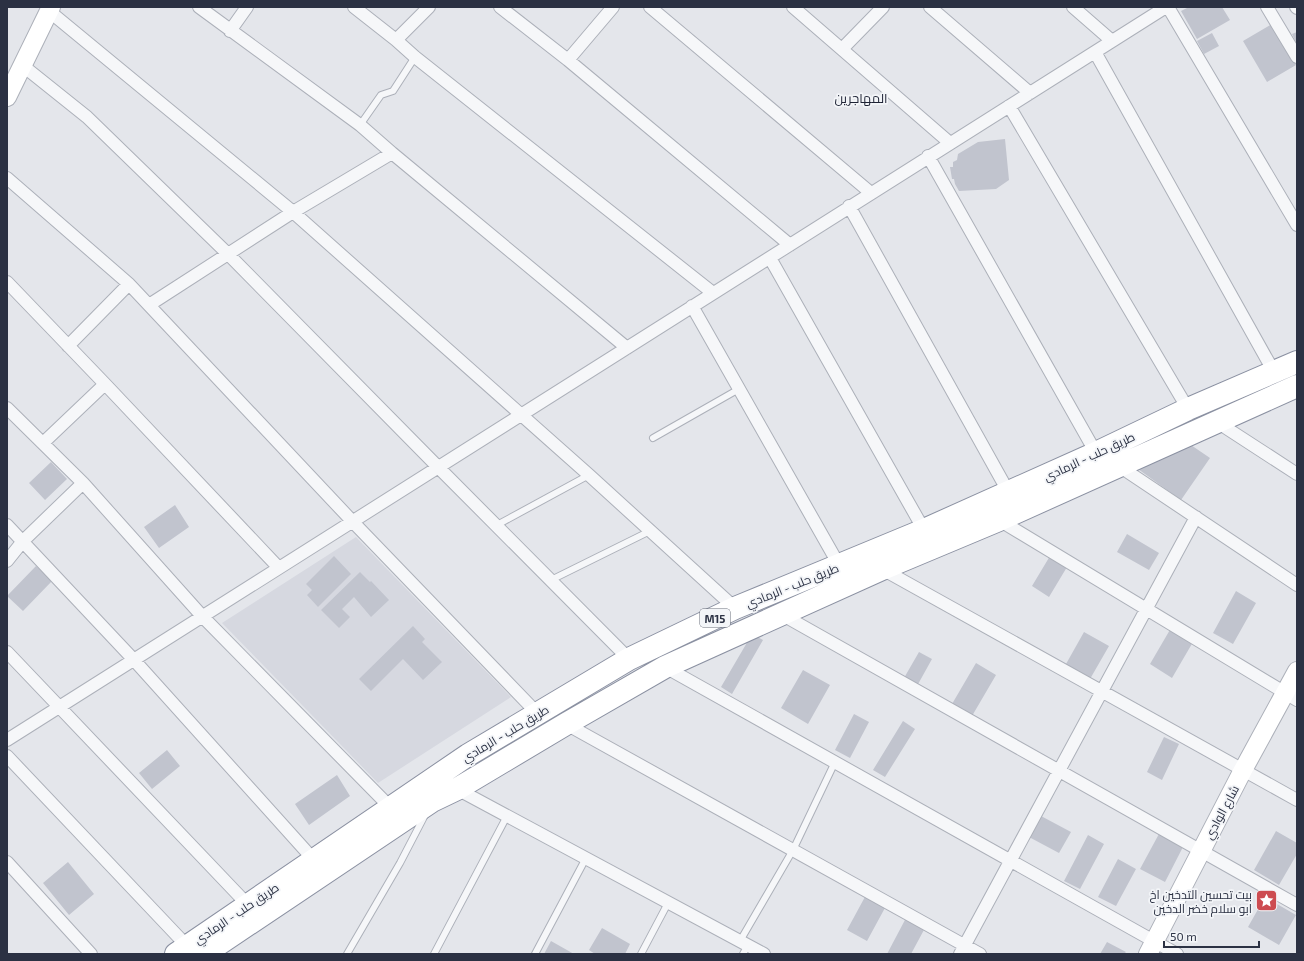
<svg xmlns="http://www.w3.org/2000/svg" width="1304" height="961" font-family="'Exo 2',Cairo,sans-serif">
  <style>
    .built { fill: #d6d8e0 }
    .building { fill: #c1c4ce }
    .lines { fill: none; stroke-linecap: round; stroke-linejoin: round }
    .lane-casing { stroke: #acb0b9; stroke-width: 8 }
    .street-casing { stroke: #acb0b9; stroke-width: 14 }
    .secondary-casing { stroke: #acb0b9; stroke-width: 20 }
    .highway-casing { stroke: #8b91a2; stroke-width: 24 }
    .lane { stroke: #f6f7f9; stroke-width: 6 }
    .street { stroke: #f6f7f9; stroke-width: 12 }
    .secondary { stroke: #fff; stroke-width: 18 }
    .highway { stroke: #fff; stroke-width: 22 }
    .labels { text-anchor: middle; dominant-baseline: central; stroke-width: 3.5; stroke-linejoin: round; paint-order: stroke }
    .shield { fill: #f3f5f8; stroke: #676c79; stroke-width: 1 }
    .shield-label { font-size: 11px; font-weight: bold; fill: #2b3143 }
    .street-label { font-size: 12px; fill: #2b3143; stroke: #f3f5f8 }
    .poi-label { font-size: 12px; fill: #2b3143; stroke: #f3f5f8; text-anchor: end }
    .neighbourhood-label { font-size: 13px; fill: #1d2234; stroke: #f3f5f8 }
  </style>
  <rect width="100%" height="100%" fill="#e4e6eb"/>
  <path class="built" d="M356 537 511 697 378 783 222 623Z"/>
  <path class="building" d="M1189 7H1222L1230 20 1197 39 1181 11Z
    M1272 24 1296 65 1267 82 1243 41Z
    M1297 32V44L1292 34Z
    M1212 33 1219 46 1204 54 1197 41Z
    M1005 139 1009 180 996 189 959 191 955 184 954 179H952L950 167H953V162L957 160 958 154 978 142Z
    M1188 443 1210 458 1181 500 1138 469Z
    M51 462 67 479 45 500 29 483Z
    M175 505 189 527 159 548 144 527Z
    M1127 534 1159 553 1149 570 1117 552Z
    M334 556 351 574 318 607 307 595 312 590 306 584Z
    M1050 556 1067 567 1049 597 1032 586Z
    M36 566 52 581 23 611 7 596Z
    M360 572 370 582 371 581 389 600 371 617 354 597 342 609 350 617 339 628 321 610Z
    M1236 591 1256 603 1233 644 1213 633Z
    M413 626 425 639 422 642 442 662 423 680 403 659 371 691 359 679Z
    M1171 628 1193 642 1172 678 1150 664Z
    M1084 632 1109 646 1090 679 1066 664Z
    M752 634 763 640 732 694 721 687Z
    M919 652 932 659 917 686 904 678Z
    M976 663 996 675 972 716 952 704Z
    M803 670 830 685 808 724 781 708Z
    M854 714 869 722 850 758 835 750Z
    M903 721 915 729 885 777 873 770Z
    M1164 737 1179 744 1162 780 1147 772Z
    M167 750 180 766 152 789 139 773Z
    M337 775 350 796 309 825 295 804Z
    M1041 816 1071 832 1059 853 1029 837Z
    M1276 831 1297 843V854L1279 885 1254 870Z
    M1160 832 1184 845 1165 882 1140 869Z
    M1088 835 1104 844 1080 889 1064 881Z
    M1118 859 1136 869 1116 906 1098 897Z
    M68 862 94 894 69 915 43 883Z
    M866 895 886 906 867 941 847 930Z
    M1265 897 1296 915 1279 945 1248 927Z
    M906 918 925 928 911 954H887Z
    M602 928 630 944 625 954H595L589 950Z
    M551 941 574 954H544Z
    M1107 942 1126 952 1124 954H1100Z"/>
  <g class="lines">
    <defs>
      <path id="lane" d="M360 125 381 95 393 91 415 57
        M653 438 739 389
        M497 525 589 475
        M551 580 650 531
        M740 941 793 850 835 762
        M347 954 400 863 425 815
        M434 954 507 816
        M535 954 586 858
        M641 954 668 903
        M743 954 748 945"/>
      <path id="street" d="M199 7 360 125 392 153 627 348
        M354 7 396 40 415 57 713 293
        M500 7 568 60 790 245
        M650 7 871 193
        M793 7 950 143
        M930 7 1030 93
        M1073 7 1112 41
        M1168 7 1297 225
        M1267 7 1297 57
        M1296 7 1297 8
        M49 11 293 212 589 475 735 608
        M230 31 247 7
        M396 40 429 7
        M842 49 883 7
        M1095 52 1274 372
        M568 60 613 7
        M22 65 87 117 228 254 438 467 629 659
        M1009 106 1188 409
        M928 156 1096 453
        M7 178 129 284 353 522 538 714
        M849 206 1009 493
        M770 258 924 530
        M7 282 105 384 279 568
        M149 305 293 212 392 153
        M692 306 839 565
        M68 346 129 284
        M7 408 83 483 202 616 390 807
        M1217 422 1297 474
        M43 443 105 384
        M1119 466 1297 585
        M999 520 1297 700
        M7 525 134 660 314 860
        M7 561 23 541 83 483
        M882 569 1297 800
        M781 614 1297 905
        M7 652 248 905
        M665 667 1177 954
        M566 724 980 954
        M7 740 1166 7
        M7 756 187 946
        M457 789 764 954
        M7 862 91 954
        M960 954 1196 517"/>
      <path id="secondary" d="M7 97 51 7
        M1148 954 1243 770 1297 671"/>
      <path id="highway" d="M176 954 468 755 629 659 735 608 924 530 1096 453 1188 409 1297 362
        M204 954 432 801 457 789 566 724 665 667 882 569 999 520 1297 386"/>
    </defs>
    <use href="#lane" class="lane-casing"/>
    <use href="#street" class="street-casing"/>
    <use href="#secondary" class="secondary-casing"/>
    <use href="#highway" class="highway-casing"/>
    <use href="#lane" class="lane"/>
    <use href="#street" class="street"/>
    <use href="#secondary" class="secondary"/>
    <use href="#highway" class="highway"/>
  </g>
  <defs>
    <symbol id="sight-square" viewBox="-11 -11 22 22"><rect x="-9" y="-9" width="18" height="18" rx="4" fill="#cd4c51" stroke="#f3f5f8"/><path d="M0-6L1.8-2.2L6-1.7L2.9 1.2L3.7 5.4L0 3.3L-3.7 5.4L-2.9 1.2L-6-1.7L-1.8-2.2Z" fill="#fff"/></symbol>
  </defs>
  <g fill-rule="evenodd">
    <use href="#sight-square" x="1254" y="888" width="25" height="25"/>
  </g>
  <g class="labels">
    <rect class="shield" x="700" y="609" width="30" height="18" rx="3"/>
    <g class="shield-label">
      <text x="715" y="618">M15</text>
    </g>
    <g class="street-label">
      <text transform="translate(1089 456) rotate(-25)">طريق حلب - الرمادي</text>
      <text transform="translate(792 585) rotate(-22)">طريق حلب - الرمادي</text>
      <text transform="translate(505 733) rotate(-31)">طريق حلب - الرمادي</text>
      <text transform="translate(1221 812) rotate(-62)">شارع الوادي</text>
      <text transform="translate(236 913) rotate(-34)">طريق حلب - الرمادي</text>
    </g>
    <g class="poi-label">
      <text x="1252" y="894">بيت تحسين التدخين اخ<tspan x="1252" dy="14">ابو سلام خضر الدخين</tspan></text>
    </g>
    <g class="neighbourhood-label">
      <text x="861" y="98">المهاجرين</text>
    </g>
  </g>
  <rect width="1304" height="961" fill="none" stroke="#2b3143" stroke-width="16"/>
  <path d="M1164 941v6h95v-6" fill="none" stroke="#2b3143" stroke-width="2"/>
  <text x="1170" y="941" font-size="12" fill="#2b3143" stroke="#f3f5f8" stroke-width="3" paint-order="stroke">50 m</text>
</svg>
